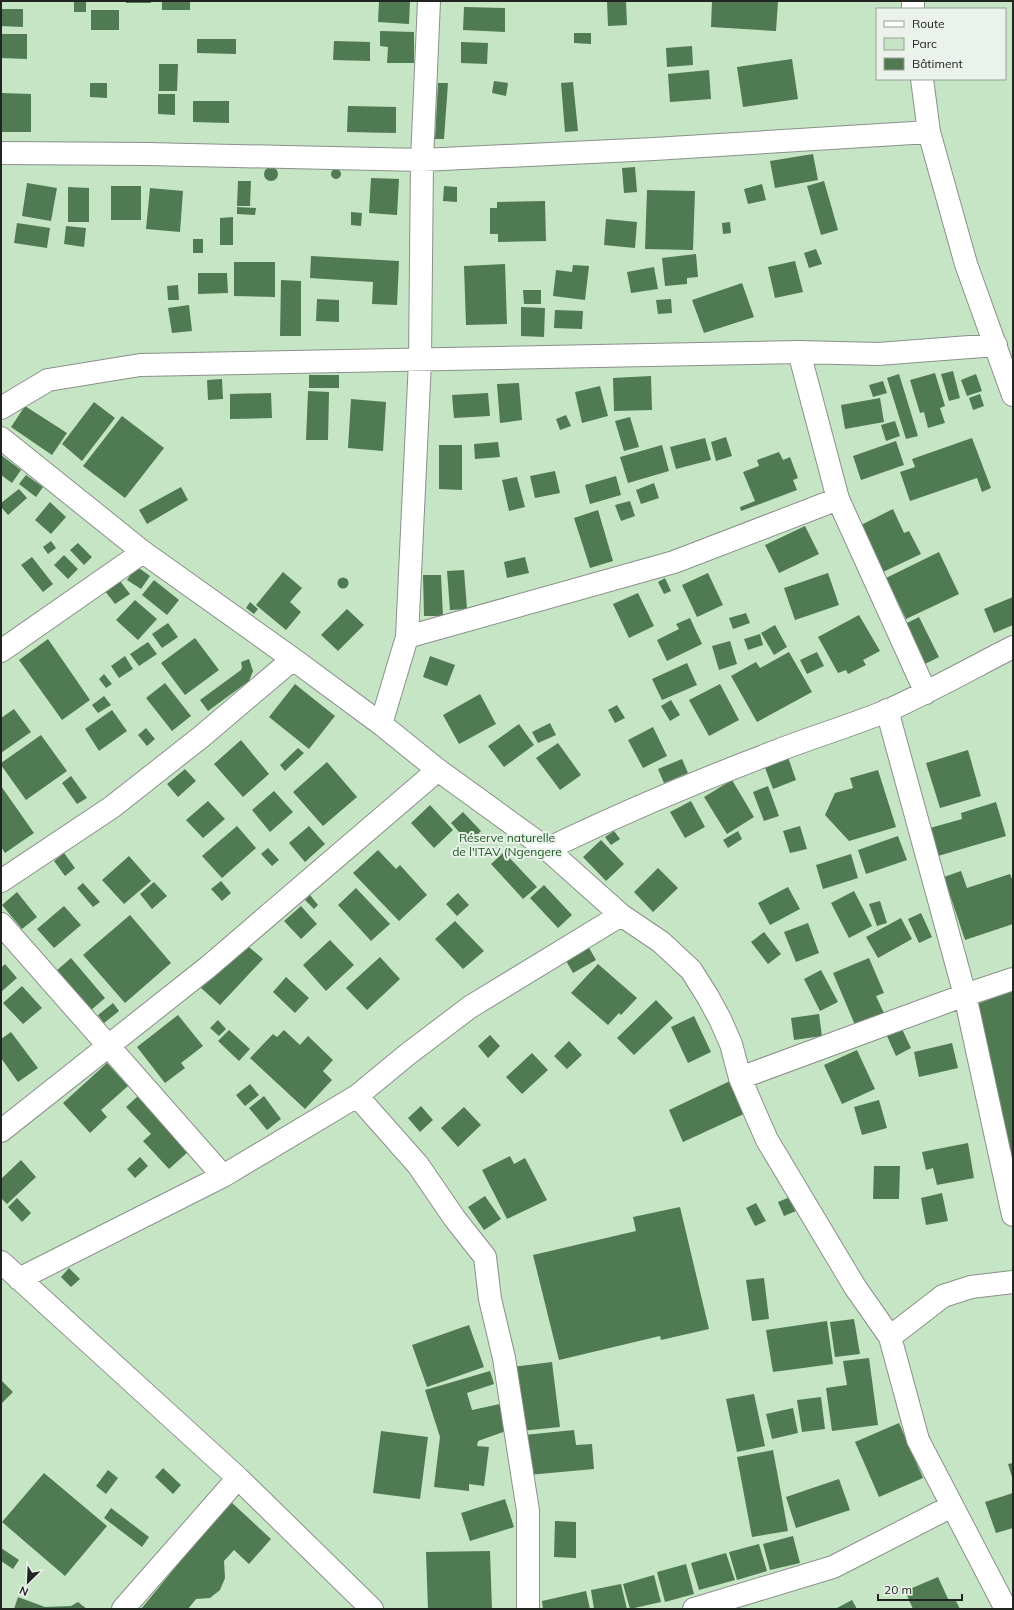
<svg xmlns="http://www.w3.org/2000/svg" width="1014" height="1610" font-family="Mulish,sans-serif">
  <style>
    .green { fill: #c5e5c5; fill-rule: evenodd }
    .building { fill: #507a51 }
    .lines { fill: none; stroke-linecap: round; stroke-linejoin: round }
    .minor-casing { stroke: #8a908a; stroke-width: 24 }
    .minor { stroke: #fff; stroke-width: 22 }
    .labels { text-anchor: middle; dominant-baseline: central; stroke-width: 4; stroke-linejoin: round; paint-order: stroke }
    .park-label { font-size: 12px; fill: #195920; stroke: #ebf1eb }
  </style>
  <rect width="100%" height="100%" fill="#ebf1eb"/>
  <path class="green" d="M1 1H1013V1609H1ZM877 9H1005V79H877Z"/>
  <path class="building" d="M74 1H86V12H74Z
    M126 1H151V3H126Z
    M162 1H190V10H162Z
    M379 1H410L409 24 378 22Z
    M607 1H626L627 25 608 26Z
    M712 1H778L776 31 711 27Z
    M464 7 505 8V32L463 30Z
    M1 9H23V27L1 26Z
    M91 10H119V30H91Z
    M380 31 414 32V63H387L388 47 380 46Z
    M574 33H591V44L574 43Z
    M1 34H27V59L1 58Z
    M197 39H236V54L197 53Z
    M334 41 370 42V61L333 60Z
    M461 42 488 43 487 64 461 63Z
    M692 46 693 65 667 67 666 48Z
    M792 59 798 99 743 107 737 67Z
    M159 64H178L177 91H159Z
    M709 70 711 99 670 102 668 74Z
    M494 81 508 83 506 96 492 93Z
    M573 82 578 131 565 132 561 83Z
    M90 83H107V98L90 97Z
    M438 83H448L444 139H435Z
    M1 93 31 94V132H1Z
    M158 94H175V115L158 114Z
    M193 101H229V123L193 122Z
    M348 106 396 107V133L347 132Z
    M813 154 818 180 775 188 770 161Z
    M635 167 637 192 624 193 622 168Z
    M264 174a7 7 0 1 1 14 0a7 7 0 1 1-14 0Z
    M331 174a5 5 0 1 1 10 0a5 5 0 1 1-10 0Z
    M371 178 399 179 397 215 369 213Z
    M238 181H251L250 206H237Z
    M824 181 838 230 821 235 807 186Z
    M27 183 57 188 51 221 22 216Z
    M762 184 766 200 748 204 744 189Z
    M111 186H141V220H111Z
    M444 186 457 187V202L443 201Z
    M68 187 89 188V222H68Z
    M150 188 183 191 180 232 146 229Z
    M647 190 695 191 693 250 645 249Z
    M545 201 546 241 498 242V234H490V208H497V202Z
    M237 207 256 208 255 215 237 214Z
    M351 212 362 213 361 226 351 225Z
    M233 217V245H220V218Z
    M606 219 637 222 635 248 604 245Z
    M730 222 731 233 723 234 722 223Z
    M17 223 50 228 47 248 14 243Z
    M66 226 86 228 84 247 64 244Z
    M193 239H203V253H193Z
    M816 249 822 264 809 268 804 253Z
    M696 254 698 277 687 278V284L665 286 662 258Z
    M311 256 399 261 397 305 372 304 373 282 310 278Z
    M795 261 803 292 775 298 768 267Z
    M234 262H275V297L234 296Z
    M505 264 507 324 466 325 464 266Z
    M573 265 589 266 585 300 553 296 556 270 572 272Z
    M654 267 658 289 631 293 627 272Z
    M198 273H227L228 293 198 294Z
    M281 280 301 281V336H280Z
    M742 283 754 317 704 333 692 300Z
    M178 285 179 300H168L167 286Z
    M523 290H541V304H524Z
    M317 299 339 300V322L316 321Z
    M671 299 672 313 658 314 656 300Z
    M189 305 192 331 172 333 168 308Z
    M521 307 545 308 544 337 521 336Z
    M555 310 583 311 582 329 554 328Z
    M953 371 960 398 949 401 941 374Z
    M935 373 945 406 940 408 945 423 928 428 924 412 920 413 910 380Z
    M899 374 918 436 906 439 887 378Z
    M976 374 982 391 967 396 961 380Z
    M309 375H339V388H309Z
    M651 376 652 410 614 411 613 378Z
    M222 379 223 399 208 400 207 380Z
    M883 381 887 393 873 397 869 385Z
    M519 383 522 420 500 423 497 384Z
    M600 386 608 416 582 423 575 392Z
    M308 391 329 392 328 440H306Z
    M271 393 272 418 230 419V394Z
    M488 393 490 416 454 418 452 395Z
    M980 394 984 406 973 410 969 398Z
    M880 398 884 422 845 429 841 405Z
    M351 399 386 402 383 451 348 448Z
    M94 402 115 418 82 461 62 444Z
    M25 406 67 433 52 455 11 427Z
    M566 415 571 426 560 430 556 419Z
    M122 416 164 448 125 498 83 466Z
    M630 417 639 447 624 451 615 421Z
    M895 421 900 436 886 441 881 425Z
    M726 437 732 456 716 461 711 442Z
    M705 438 711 460 676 469 670 447Z
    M972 438 991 488 982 492 977 478 910 501 900 472 915 467 912 459Z
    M896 441 904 465 861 480 853 456Z
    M498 442 500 457 475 459 474 444Z
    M439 445H462V490L439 489Z
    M662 445 669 471 628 483 620 457Z
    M779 452 783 460 790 457 798 478 793 480 797 490 741 511 740 507 755 501 743 472 759 466 757 460Z
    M1 455 21 470 12 483 1 475Z
    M555 471 560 493 535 498 530 476Z
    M26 475 43 487 36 497 19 484Z
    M616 476 621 495 590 504 585 485Z
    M517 477 525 507 509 511 502 480Z
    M654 483 659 498 641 504 636 490Z
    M181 487 188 500 147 524 139 510Z
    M19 489 27 498 8 515 1 507V503Z
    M630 501 635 516 621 521 615 505Z
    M50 502 66 517 51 534 35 520Z
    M893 509 904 533 909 531 921 554 883 572 861 525Z
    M598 510 613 561 590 568 574 518Z
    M805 526 819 554 779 573 765 545Z
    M51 541 56 548 48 554 43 547Z
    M78 543 92 557 84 565 70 550Z
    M939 552 959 594 906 619 886 578Z
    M64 555 78 569 68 579 54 565Z
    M32 557 53 584 43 592 21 565Z
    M525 557 529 573 507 578 504 562Z
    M136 566 150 576 141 589 127 580Z
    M464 570 467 609 450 610 447 571Z
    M283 572 302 588 290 602 301 612 286 630 256 605Z
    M708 573 723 605 697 617 682 585Z
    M828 573 839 605 795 620 784 588Z
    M423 575H441L443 616H424Z
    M337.5 583a5.5 5.5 0 1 1 11 0a5.5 5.5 0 1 1-11 0Z
    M665 578 671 591 664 594 658 582Z
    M154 580 179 600 167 615 142 595Z
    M120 581 130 594 115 604 105 591Z
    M638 593 654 626 629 638 613 604Z
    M1013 597V625L994 633 984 609Z
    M135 600 157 619 138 640 116 620Z
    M250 602 258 609 254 614 246 608Z
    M347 609 364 625 338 651 321 635Z
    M746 613 750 623 733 629 729 618Z
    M859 615 880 651 863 660 866 665 848 674 846 670 838 673 818 637Z
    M919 617 939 657 925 664 905 624Z
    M690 618 702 644 667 661 657 640 679 629 676 624Z
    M168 623 178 637 162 648 152 634Z
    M775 625 787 647 774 655 761 633Z
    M760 634 763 645 748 650 744 639Z
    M195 638 219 670 185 695 161 663Z
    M48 639 90 700 62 720 19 660Z
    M730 641 737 664 719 670 712 646Z
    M148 642 157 654 139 666 130 654Z
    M789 652 812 692 757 722 731 676 756 662 760 668Z
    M817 652 824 666 807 674 800 660Z
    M125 656 133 669 119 678 111 666Z
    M430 656 455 665 447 686 423 677Z
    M249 659 253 671 249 681 208 711 200 700 241 670 242 667 241 662Z
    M687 663 697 685 662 700 652 679Z
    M104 674 112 684 106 688 99 679Z
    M165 683 191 716 172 731 146 698Z
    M295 684 335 716 309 749 269 717Z
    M720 684 739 720 709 736 689 700Z
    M480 694 496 724 459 744 443 715Z
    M104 696 111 705 98 713 92 705Z
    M671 700 680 715 670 721 661 706Z
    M617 705 625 718 615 723 608 710Z
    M14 709 31 732 1 753V718Z
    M112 710 127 731 99 751 85 729Z
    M550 723 556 735 538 743 532 732Z
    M519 724 534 745 504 767 488 746Z
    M653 727 667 756 643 768 628 740Z
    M146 728 155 739 147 746 138 735Z
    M41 735 67 771 26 800 1 765V763Z
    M241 740 269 774 243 797 214 764Z
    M558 743 581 775 560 790 536 758Z
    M298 748 304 753 285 771 280 765Z
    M968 750 981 796 940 808 926 763Z
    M788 757 796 780 773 789 764 765Z
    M682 759 688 773 664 783 658 769Z
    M327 762 357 797 323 826 293 792Z
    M185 769 196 781 178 797 167 784Z
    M878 770 896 827 849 841 825 815 835 793 853 788 850 778Z
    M71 776 87 798 77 804 62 783Z
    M732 780 754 817 727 834 704 797Z
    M1 786 34 833 5 853 1 847Z
    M768 786 779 816 764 821 753 792Z
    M274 791 293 812 270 832 252 810Z
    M208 801 225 819 203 838 186 820Z
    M691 801 705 827 685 838 670 812Z
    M996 802 1006 836 938 856 930 828 962 819 961 813Z
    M430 805 453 830 434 848 411 823Z
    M463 812 481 831 469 843 451 823Z
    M237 826 256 848 222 878 202 856Z
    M309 826 325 844 305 862 289 843Z
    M800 826 807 849 790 853 783 831Z
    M614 831 620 839 611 845 605 837Z
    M738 831 742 839 728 848 723 840Z
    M898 836 907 860 866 874 858 850Z
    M601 840 624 864 606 881 583 857Z
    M268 848 279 860 272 866 261 854Z
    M378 850 396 869 400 865 427 895 399 921 353 873Z
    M504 852 537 887 523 899 491 864Z
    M64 853 75 868 65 876 54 861Z
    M851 854 858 878 823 889 816 865Z
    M129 856 151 881 124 904 102 880Z
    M658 868 678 888 653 912 634 892Z
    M961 871 967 888 1010 874 1013 881V924L965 940 944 877Z
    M221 881 231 893 222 901 211 889Z
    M154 882 167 896 152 909 140 894Z
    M83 883 100 902 93 907 77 888Z
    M544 885 572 915 558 928 530 898Z
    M788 887 800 909 770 925 758 903Z
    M356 888 390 924 371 941 338 905Z
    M854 891 872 926 849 938 831 903Z
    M17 892 37 917 22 929 2 905Z
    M458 893 469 905 457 916 446 904Z
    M310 895 318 905 314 909 305 900Z
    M880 901 887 923 877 926 869 904Z
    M64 906 81 925 54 948 37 929Z
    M301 906 317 924 301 939 284 921Z
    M921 913 932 937 919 943 908 919Z
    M130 915 171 963 125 1003 83 955Z
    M901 918 912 939 878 958 866 937Z
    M455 921 484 951 463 969 435 939Z
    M808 923 819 953 796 962 784 932Z
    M764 932 781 954 768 964 751 942Z
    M330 940 354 965 326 991 303 965Z
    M243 942 263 959 220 1005 201 988Z
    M588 946 596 960 573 973 565 959Z
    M380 957 400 979 367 1010 346 988Z
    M71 958 105 998 90 1011 56 971Z
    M869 958 884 993 876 996 884 1013 855 1025 833 973Z
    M5 964 17 978 1 992V968Z
    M598 964 637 998 621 1015 619 1013 608 1025 571 993Z
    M821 970 838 1002 820 1011 804 979Z
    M286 977 309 998 295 1013 273 992Z
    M22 986 42 1008 23 1024 3 1003Z
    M1013 991V1170L977 1004Z
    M656 1000 673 1018 634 1055 617 1038Z
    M113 1003 119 1011 104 1023 98 1015Z
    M819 1014 822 1036 794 1040 791 1018Z
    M178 1015 203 1046 181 1063 185 1068 165 1083 137 1047Z
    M694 1016 711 1052 688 1063 671 1027Z
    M218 1020 226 1029 219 1036 210 1028Z
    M902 1029 911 1048 896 1056 887 1036Z
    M229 1030 250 1049 239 1061 218 1041Z
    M284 1030 300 1045 308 1036 333 1060 323 1071 332 1080 305 1109 250 1058 273 1034 277 1037Z
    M11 1032 38 1068 18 1082 1 1058V1039Z
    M490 1035 500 1046 488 1058 478 1046Z
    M569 1041 582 1055 567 1069 554 1056Z
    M952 1043 958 1068 919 1077 914 1052Z
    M857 1050 875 1089 842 1104 824 1065Z
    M532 1053 548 1070 522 1094 506 1077Z
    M107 1063 128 1086 101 1110 107 1117 90 1133 63 1103Z
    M730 1081 746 1113 683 1142 669 1110Z
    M250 1084 259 1095 245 1106 236 1095Z
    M138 1096 189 1151 169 1169 143 1141 151 1134 126 1107Z
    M264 1096 281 1119 267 1130 249 1108Z
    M879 1100 887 1128 862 1135 854 1107Z
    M421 1106 433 1120 420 1132 408 1118Z
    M464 1107 481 1125 458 1147 441 1128Z
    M968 1143 974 1178 937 1185 933 1168 926 1170 922 1152Z
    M510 1156 514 1164 525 1158 547 1200 507 1219 482 1170Z
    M140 1157 148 1166 135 1178 127 1169Z
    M21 1160 36 1177 7 1204 1 1198V1179Z
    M874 1166H900L899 1199H873Z
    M942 1193 948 1221 926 1225 921 1198Z
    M485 1196 501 1219 484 1230 468 1207Z
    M790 1197 796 1211 784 1216 778 1202Z
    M17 1198 31 1213 22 1222 8 1207Z
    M756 1203 766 1221 755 1226 746 1208Z
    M680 1207 709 1329 661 1340 660 1336 559 1360 533 1255 636 1231 633 1217Z
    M69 1268 80 1279 71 1287 61 1277Z
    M764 1278 769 1319 752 1321 746 1280Z
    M854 1319 860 1354 835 1357 830 1322Z
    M827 1321 833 1364 773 1372 766 1330Z
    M469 1325 484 1367 427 1387 412 1345Z
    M869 1358 878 1425 832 1431 826 1388 847 1385 843 1361Z
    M552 1362 560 1427 521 1431 512 1367Z
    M490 1371 494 1384 467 1393 472 1410 500 1404 506 1431 478 1441 477 1446 489 1447 484 1486 469 1484V1491L434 1487 440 1437 425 1390Z
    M1 1380 13 1392 1 1404Z
    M754 1394 765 1446 737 1452 726 1399Z
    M821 1397 825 1429 802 1432 797 1400Z
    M793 1408 798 1433 772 1439 766 1414Z
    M899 1423 923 1478 879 1497 855 1442Z
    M574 1430 576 1445 592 1444 594 1469 528 1475 524 1435Z
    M381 1431 428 1437 420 1499 373 1493Z
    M773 1450 788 1531 752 1537 737 1457Z
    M1013 1463V1480L1008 1464Z
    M163 1468 181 1485 173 1494 155 1477Z
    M108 1470 118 1478 106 1494 96 1486Z
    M44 1473 107 1526 65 1576 2 1522Z
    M839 1479 850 1510 796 1528 786 1497Z
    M1013 1493V1528L996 1533 985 1502Z
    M505 1499 514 1527 470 1541 461 1513Z
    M230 1501 271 1539 249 1564 234 1550 224 1561 225 1578 220 1590 210 1598 196 1599 188 1609H141Z
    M111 1508 149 1537 142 1547 104 1518Z
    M555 1521 576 1522V1558L554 1557Z
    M793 1536 800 1563 770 1570 763 1544Z
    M759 1544 767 1571 737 1580 729 1552Z
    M1 1548 19 1560 13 1569 1 1561Z
    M490 1551 492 1609H428L426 1552Z
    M726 1553 735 1580 699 1590 691 1563Z
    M686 1564 694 1594 665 1602 657 1572Z
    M654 1575 661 1602 630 1609 623 1584Z
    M938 1577 949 1601 955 1599 960 1609H913L905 1591Z
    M621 1584 627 1609H594L591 1590Z
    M586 1591 590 1609H543L542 1601Z
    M18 1597 45 1607 71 1606 78 1602 87 1609H14Z
    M852 1600 857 1609H835Z"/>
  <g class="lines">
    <defs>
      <path id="minor" d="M913 1V9
        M922 79 929 132 966 264 1013 395
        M1 153 147 154 422 160 654 149 929 132
        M799 352 838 499 926 693
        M1 408 48 380 140 365 799 352 878 354 996 345
        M1 438 143 552 293 659 381 724 438 770 547 849 621 915 661 942 691 970 708 997 720 1019 731 1044 740 1078 767 1140 855 1287 890 1337 918 1440 1006 1609
        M407 637 674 562 838 499
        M1 651 143 552
        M887 710 965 995 1013 1215
        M381 724 407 637 420 361 422 160 429 1
        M547 849C618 815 690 784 764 756 805 739 848 727 889 710 931 691 972 668 1013 647
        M1 881 112 807 201 737 293 659
        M1 924 223 1176
        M740 1078 965 995 1013 979
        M357 1096 418 1165 455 1219 485 1257 490 1299 504 1358 528 1511V1609
        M1 1131 208 967 438 770
        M1 1262 238 1478 372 1609
        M19 1279 223 1176 357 1096 408 1054 470 1007 621 915
        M890 1337 943 1296 971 1287 1013 1282
        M123 1609 238 1478
        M694 1609 833 1567 952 1506"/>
    </defs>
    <use href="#minor" class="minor-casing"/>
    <use href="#minor" class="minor"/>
  </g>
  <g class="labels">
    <g class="park-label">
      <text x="507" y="837">Réserve naturelle<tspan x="507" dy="14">de l'ITAV (Ngengere</tspan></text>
    </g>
  </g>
  <rect width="1014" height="1610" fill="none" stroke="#212421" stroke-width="4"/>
  <rect x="876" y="8" width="130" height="72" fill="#ebf1eb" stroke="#9a9f9a"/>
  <rect x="884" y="21" width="20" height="6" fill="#ffffff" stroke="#9a9f9a"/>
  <text x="912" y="28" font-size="12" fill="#212421">Route</text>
  <rect x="884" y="38" width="20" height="12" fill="#c5e5c5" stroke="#9a9f9a"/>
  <text x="912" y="48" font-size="12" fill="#212421">Parc</text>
  <rect x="884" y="58" width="20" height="12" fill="#507a51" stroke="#9a9f9a"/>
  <text x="912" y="68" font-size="12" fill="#212421">Bâtiment</text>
  <g transform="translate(28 1582) rotate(204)" stroke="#ebf1eb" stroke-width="3" paint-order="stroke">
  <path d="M0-3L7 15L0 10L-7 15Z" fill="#212421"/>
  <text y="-6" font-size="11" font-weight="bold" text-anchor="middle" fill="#212421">N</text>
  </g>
  <path d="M878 1594v6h84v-6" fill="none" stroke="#212421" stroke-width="2"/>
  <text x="884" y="1594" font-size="12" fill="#212421" stroke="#ebf1eb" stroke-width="3" paint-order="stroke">20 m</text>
</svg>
